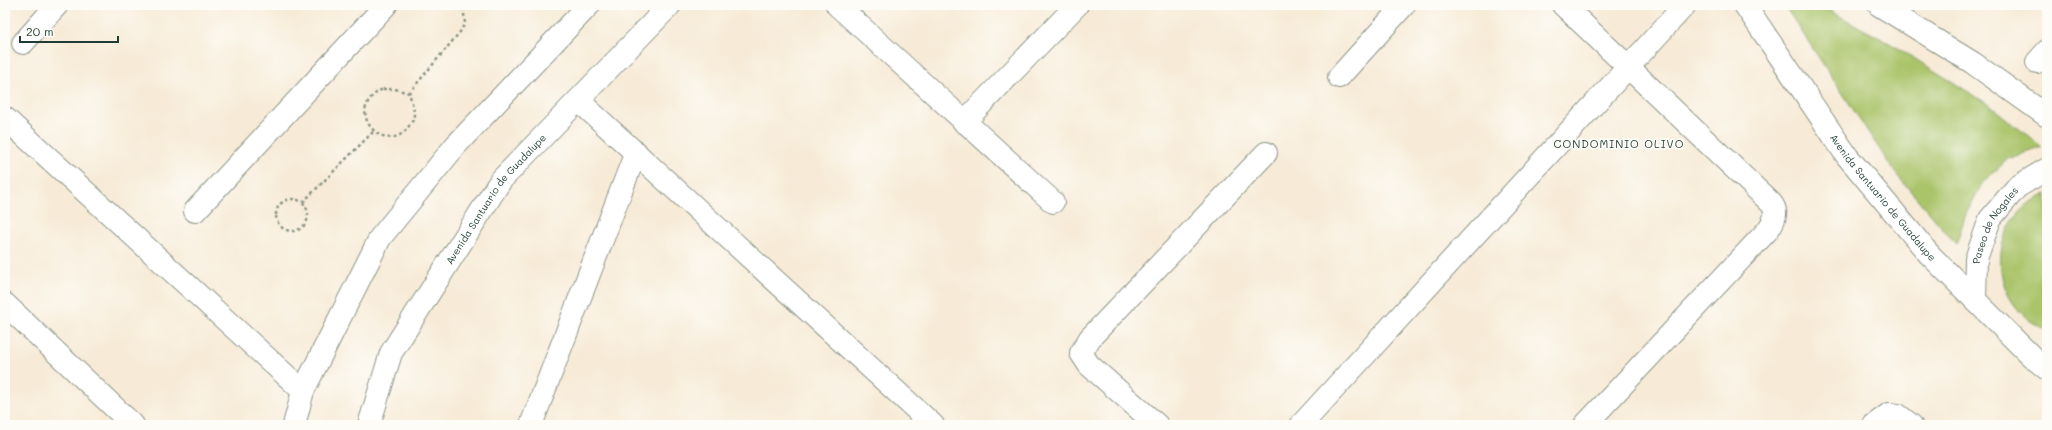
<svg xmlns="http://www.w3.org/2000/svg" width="2052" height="430" font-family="Mali,sans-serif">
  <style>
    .green { fill: #aac46a; stroke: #64804f }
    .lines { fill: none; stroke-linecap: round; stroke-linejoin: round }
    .minor-casing { stroke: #8b9486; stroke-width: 24 }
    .tertiary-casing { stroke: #8b9486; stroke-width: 24 }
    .path { stroke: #8b9486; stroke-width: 2.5; stroke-dasharray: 3 3; stroke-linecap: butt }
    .minor { stroke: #fff; stroke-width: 22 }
    .tertiary { stroke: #fff; stroke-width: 22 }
    .labels { text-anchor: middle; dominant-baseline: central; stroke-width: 3.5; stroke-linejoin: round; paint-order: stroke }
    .street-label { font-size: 10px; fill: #1f3d34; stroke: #fdfcf7 }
    .neighbourhood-label { font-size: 11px; letter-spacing: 1px; fill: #1f3d34; stroke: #fdfcf7 }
  </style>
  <rect width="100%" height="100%" fill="#fdfcf7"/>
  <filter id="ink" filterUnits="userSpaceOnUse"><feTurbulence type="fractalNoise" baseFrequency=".025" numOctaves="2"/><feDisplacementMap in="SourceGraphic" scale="8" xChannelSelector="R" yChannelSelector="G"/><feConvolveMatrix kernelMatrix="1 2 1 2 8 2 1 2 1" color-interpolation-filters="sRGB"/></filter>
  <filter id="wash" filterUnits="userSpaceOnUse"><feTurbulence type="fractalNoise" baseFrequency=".012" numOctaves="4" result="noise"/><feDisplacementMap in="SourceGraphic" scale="16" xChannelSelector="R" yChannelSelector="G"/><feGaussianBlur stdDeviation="0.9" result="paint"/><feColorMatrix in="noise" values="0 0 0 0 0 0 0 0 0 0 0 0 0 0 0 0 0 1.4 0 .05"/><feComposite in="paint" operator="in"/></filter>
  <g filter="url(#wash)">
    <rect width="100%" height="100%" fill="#f7ebd7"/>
    <path class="green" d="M1784 5H1819L1891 44 1988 104 2042 147 2008 159 1983 182 1966 214 1956 244 1896 174Z
      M2047 194V330C2000 311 1986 254 2017 215 2024 205 2036 199 2047 194Z"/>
  </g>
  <g filter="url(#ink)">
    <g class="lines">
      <defs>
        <g id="minor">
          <path d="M837 5 1053 202"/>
          <path d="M1563 5 1771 203C1779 212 1774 222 1767 231L1585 425"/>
          <path d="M23 43 57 5"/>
          <path d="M2037 62 2047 51"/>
          <path d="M1339 77 1404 5"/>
          <path d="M579 101 933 425"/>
          <path d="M5 118 303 391"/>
          <path d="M964 122 1077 5"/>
          <path d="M195 211 386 5"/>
          <path id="s1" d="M1975 300 1976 259 1990 219 2017 187 2047 169"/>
          <path d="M5 304 133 425"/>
          <path d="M531 425 636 152"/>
          <path d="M1157 425 1089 365 1081 353 1090 338 1266 153"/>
          <path d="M1301 425 1685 5"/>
          <path d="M1874 425 1889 414 1898 415 1911 425"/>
        </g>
        <g id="tertiary">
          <path id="s2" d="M1745 5 1847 156 1929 254 2030 355 2047 369"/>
          <path d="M1879 5 1973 63 2047 116"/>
          <path d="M294 425 303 391 380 238 456 145 589 5"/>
          <path id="s3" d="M369 425 391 353 501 180 670 5"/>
        </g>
      </defs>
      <use href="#minor" class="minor-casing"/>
      <use href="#tertiary" class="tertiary-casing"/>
      <path class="path" d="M383 89H395L409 93C411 100 414 108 414 114 414 121 409 126 405 131 382 154 342 109 383 89Z
        M409 93 460 32 465 23 463 5
        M276 215a16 16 0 1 1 32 0a16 16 0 1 1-32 0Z
        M303 202 374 131"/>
      <use href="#minor" class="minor"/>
      <use href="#tertiary" class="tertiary"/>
    </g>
  </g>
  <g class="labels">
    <g class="street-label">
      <text stroke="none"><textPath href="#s2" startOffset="237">Avenida Santuario de Guadalupe</textPath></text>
      <text stroke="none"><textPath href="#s3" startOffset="262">Avenida Santuario de Guadalupe</textPath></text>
      <text stroke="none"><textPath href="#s1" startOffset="80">Paseo de Nogales</textPath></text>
    </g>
    <g class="neighbourhood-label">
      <text x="1619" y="143">CONDOMINIO OLIVO</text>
    </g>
  </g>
  <rect width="2052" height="430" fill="none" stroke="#fdfcf7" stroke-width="20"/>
  <path d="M20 36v6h98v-6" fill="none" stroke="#1f3d34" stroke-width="2"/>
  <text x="26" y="36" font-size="12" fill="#1f3d34" stroke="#fdfcf7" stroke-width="3" paint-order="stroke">20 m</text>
</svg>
